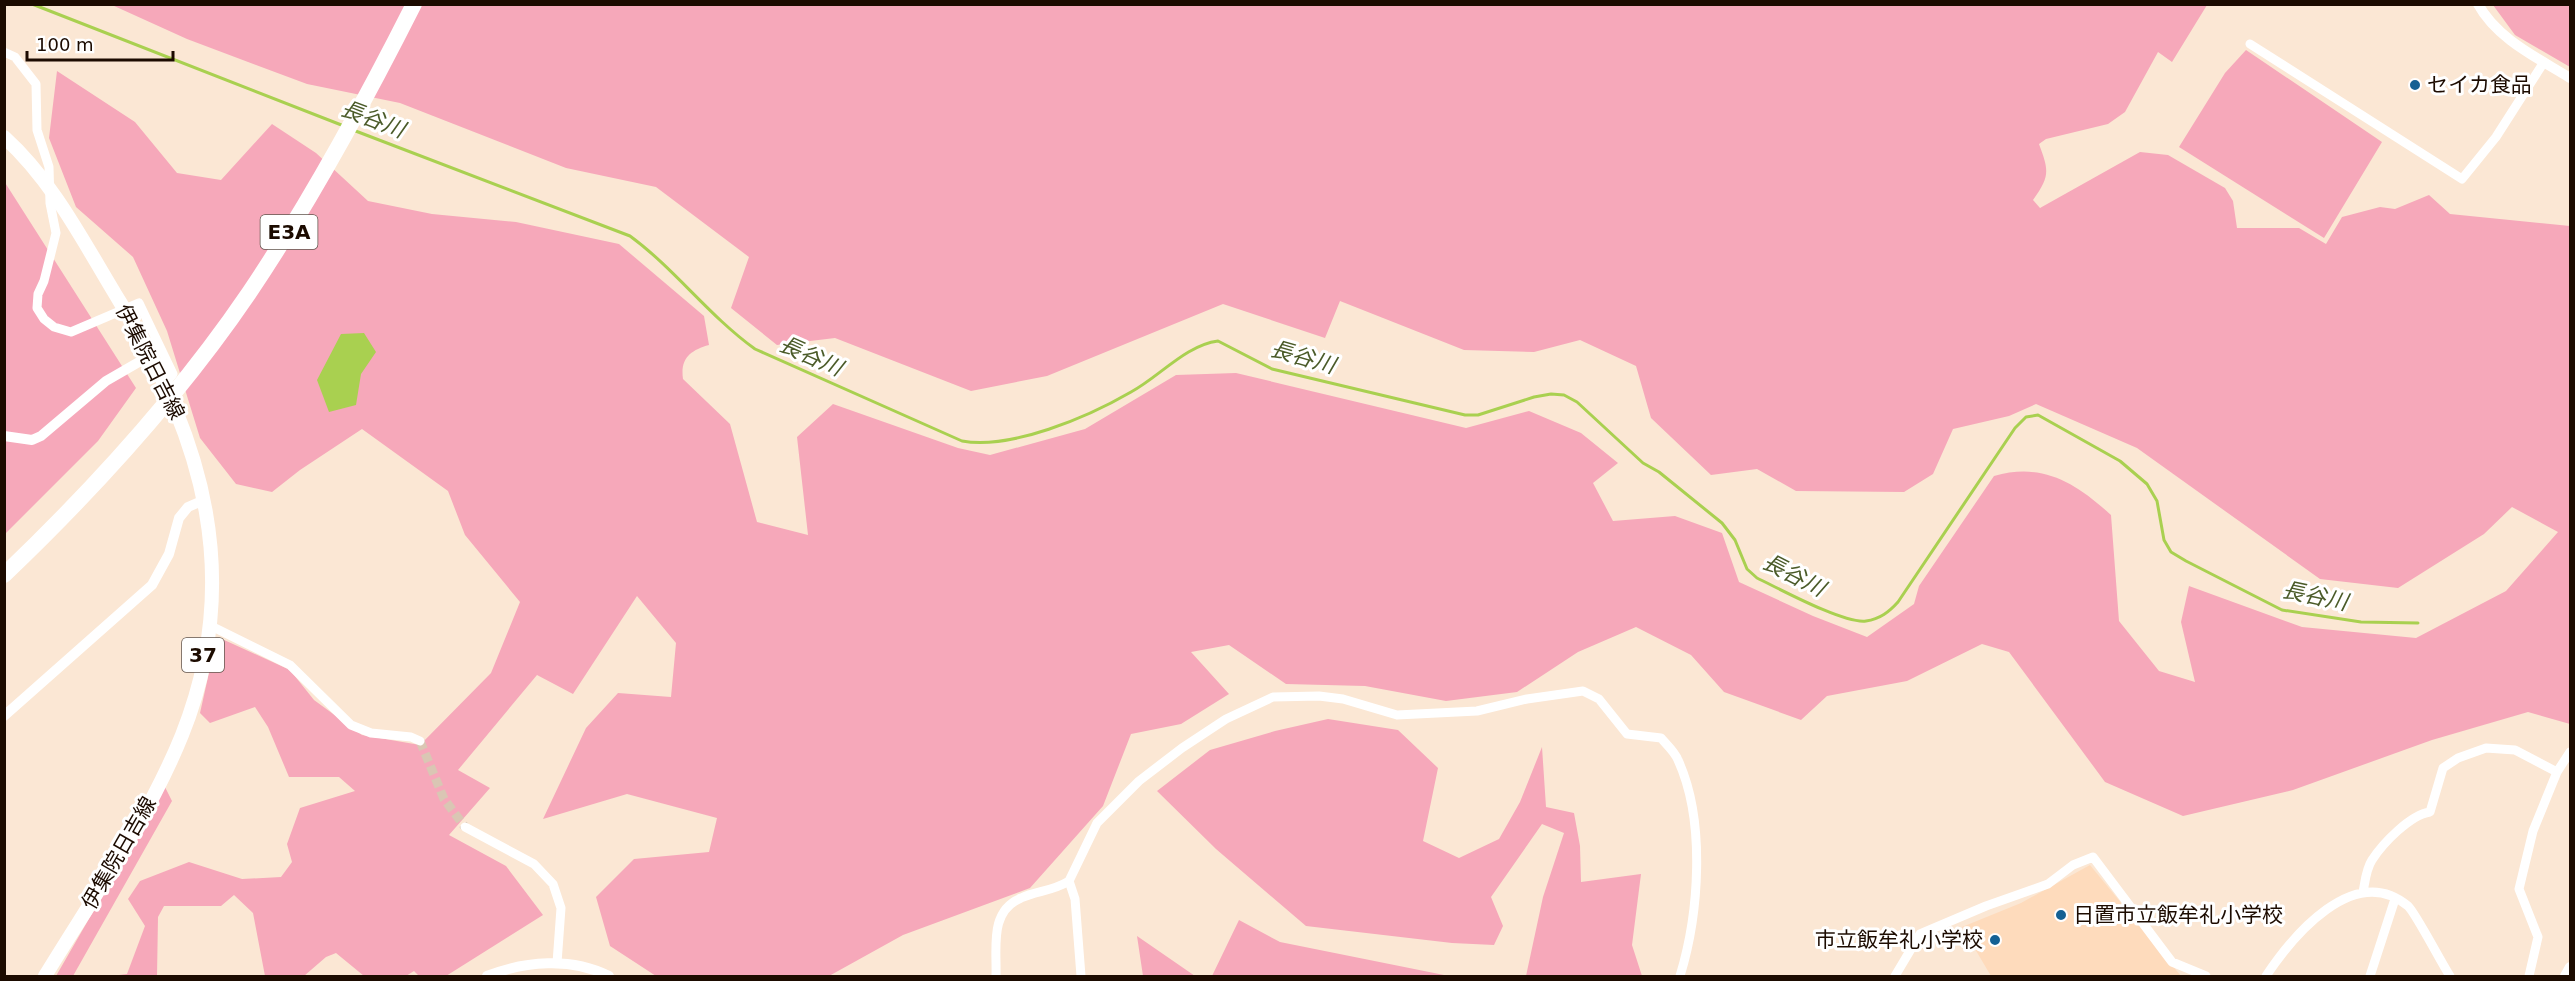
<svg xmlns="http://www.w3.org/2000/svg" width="2575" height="981" font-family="'DejaVu Sans','Noto Sans JP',sans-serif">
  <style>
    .built { fill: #fedbbc }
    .green { fill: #f6a8ba }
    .water { fill: #a9d050 }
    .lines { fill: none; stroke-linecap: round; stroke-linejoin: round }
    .stream { stroke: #a9d050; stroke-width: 3 }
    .minor-tunnel { stroke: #dac6b4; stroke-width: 9; stroke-dasharray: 9 4.5; stroke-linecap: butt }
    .minor { stroke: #fff; stroke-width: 9 }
    .tertiary { stroke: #fff; stroke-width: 10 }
    .primary { stroke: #fff; stroke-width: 14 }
    .motorway { stroke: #fff; stroke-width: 16 }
    .poi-dot { fill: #156194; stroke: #fff; stroke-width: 2 }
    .labels { text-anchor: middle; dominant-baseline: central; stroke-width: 6; stroke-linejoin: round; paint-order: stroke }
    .shield { fill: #fff; stroke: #60544c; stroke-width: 1.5 }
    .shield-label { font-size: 20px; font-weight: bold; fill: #1c0b00 }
    .poi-label { font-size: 21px; fill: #1c0b00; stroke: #fff; text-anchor: start }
    .street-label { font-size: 21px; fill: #1c0b00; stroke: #fff }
    .water-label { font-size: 22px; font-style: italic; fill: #4b5b29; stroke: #fff }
  </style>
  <rect width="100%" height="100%" fill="#fbe7d4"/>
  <path class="built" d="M2090 865 2181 976H1991L1962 927 2021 903Z"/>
  <path class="green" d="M112 5H2207L2172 62 2158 52 2125 112 2108 124 2046 139 2039 144C2049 171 2050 176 2033 200L2040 208 2140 152 2168 155 2225 188 2233 201 2237 228H2299L2326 244 2342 217 2380 207 2395 209 2429 195 2450 214 2570 226V724L2528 712 2432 740 2293 790 2183 816 2105 782 2009 652 1982 644 1907 681 1827 696 1801 720 1724 692 1691 655 1636 627 1578 652 1517 692 1446 701 1365 686 1286 684 1229 645 1191 652 1229 694 1181 724 1131 734 1103 806 1030 888 903 935 829 976H656L610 946 596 897 634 859 709 852 717 818 627 794 543 819 586 728 618 693 671 697 676 643 637 596 573 694 537 675 458 770 490 788 449 835 506 866 543 915 446 976H419L414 971 406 976H364L336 953 326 957 304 976H265L253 913 234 895 221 906H164L158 917 157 976H111L127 974 145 926 128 899 140 881 189 862 242 879 281 877 292 862 287 844 300 808 355 791 339 777H289L268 727 255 707 210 723 200 713 215 646 222 639 290 670 314 700 362 735 420 745 491 673 520 602 465 535 448 491 362 429 300 470 272 492 236 484 200 438 167 331 133 257 76 207 49 138 57 71 135 122 177 173 221 180 272 124 316 153 368 201 432 214 516 222 619 244 704 316 709 345C691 350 680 358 683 379L730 424 757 522 808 535 797 437 833 404 958 448 990 455 1085 429 1176 375 1236 373 1466 428 1529 411 1581 433 1618 463 1593 483 1613 521 1675 516 1722 533 1739 582 1813 616 1867 637 1914 604 1919 586 1994 476C2043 462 2076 483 2111 515L2119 621 2159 671 2195 682 2181 622 2189 586 2302 627 2416 638 2506 591 2558 532 2512 507 2484 534 2398 588 2320 579 2137 448 2036 404 2009 416 1953 429 1933 474 1904 492 1796 491 1757 469 1711 475 1651 418 1636 366 1580 340 1534 352 1464 350 1340 301 1325 338 1223 304 1047 376 971 391 835 338 777 345 731 308 749 257 656 187 566 168 400 103 307 84 187 39Z
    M2493 5H2570V67L2515 35Z
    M2246 50 2382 142 2324 238 2179 147 2225 73Z
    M4 181 136 388 98 441 5 534Z
    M1328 719 1398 730 1438 768 1423 841 1459 858 1499 839 1520 802 1542 747 1546 807 1574 813 1580 846 1581 882 1641 874 1632 945 1642 976H1526L1543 897 1564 833 1542 824 1491 897 1503 926 1494 945 1452 943 1306 926 1216 849 1157 791 1210 750 1275 731Z
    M165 787 172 801 73 976H56Z
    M1239 920 1280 942 1449 976H1212Z
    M1137 936 1195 976H1143Z"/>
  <path class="water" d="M364 333 376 352 361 374 356 405 329 412 317 380 341 334Z"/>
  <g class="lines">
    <path class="stream" d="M32 4 344 126
      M353 130 630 236C675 269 709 316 755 349L962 441C1011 450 1088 417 1131 392 1159 377 1186 345 1218 341L1272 369 1465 415H1478L1534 397 1551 394 1564 395 1577 402 1643 463 1659 472 1722 523 1735 540 1747 569 1757 578C1780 589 1844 624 1866 621 1880 619 1889 612 1898 602L2015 428 2026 417 2038 415 2120 461 2147 484 2157 501 2164 540 2171 552 2186 561 2282 610 2361 622 2418 623"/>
    <path class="minor-tunnel" d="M420 741 444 799 465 827"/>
    <path class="minor" d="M2250 44 2462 179 2496 137 2544 62
      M4 52 15 57 36 84 37 130 49 167 50 203 56 233 44 281 38 294 37 308 44 319 54 327 71 332 139 303 173 374 166 383
      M209 625 290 665 351 725 371 733 411 737 420 741
      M465 827 534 864 553 884 561 908 557 963
      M2363 892C2365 882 2366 869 2372 860 2383 843 2410 815 2430 812L2443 768 2458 758 2486 748 2515 750 2557 772
      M996 976C997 948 989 911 1021 898 1037 891 1053 891 1069 881
      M1081 976 1075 899 1069 881 1097 823 1139 781 1182 748 1226 719 1273 697 1319 696 1343 699 1397 715 1477 711 1527 699 1583 691 1599 699 1627 734 1661 738C1667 745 1675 752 1678 760 1706 821 1699 914 1680 976
      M1895 976 1920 934 1986 906 2048 884 2073 865 2093 857 2172 962 2206 976
      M2266 976C2292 937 2354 861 2408 906 2415 912 2442 964 2450 976
      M2370 976 2395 899
      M2529 976 2538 937 2519 889 2533 831 2557 772 2570 752"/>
    <path class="tertiary" d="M2478 4C2497 39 2538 58 2570 78
      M4 436 32 440 41 436 106 381 151 355
      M4 716 152 585 169 554 179 518 188 507 204 500
      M487 976C525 961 571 957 609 976
      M2565 976 2570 967"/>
    <path class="primary" d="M4 137C54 182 85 245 120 302 204 438 244 580 182 735 148 819 92 899 45 976"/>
    <path class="motorway" d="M4 575C94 489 179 396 249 293 311 201 364 103 414 4"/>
  </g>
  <g class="poi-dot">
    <circle cx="2415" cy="85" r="6"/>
    <circle cx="2061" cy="915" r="6"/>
    <circle cx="1995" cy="940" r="6"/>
  </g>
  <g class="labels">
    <g class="shield">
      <rect x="260.5" y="215" width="57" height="34" rx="4.5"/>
      <rect x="182" y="638" width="42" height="34" rx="4.5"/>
    </g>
    <g class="shield-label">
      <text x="289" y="232">E3A</text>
      <text x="203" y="655">37</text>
    </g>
    <g class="poi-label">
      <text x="2427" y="85">セイカ食品</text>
      <text x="2073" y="915">日置市立飯牟礼小学校</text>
      <text x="1983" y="940" text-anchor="end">市立飯牟礼小学校</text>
    </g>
    <g class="street-label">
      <text transform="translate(150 362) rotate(63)">伊集院日吉線</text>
      <text transform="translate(119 853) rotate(-60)">伊集院日吉線</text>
    </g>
    <g class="water-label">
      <text transform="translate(373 119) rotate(21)">長谷川</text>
      <text transform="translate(811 356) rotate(24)">長谷川</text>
      <text transform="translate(1303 357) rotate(16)">長谷川</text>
      <text transform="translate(1794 575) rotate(27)">長谷川</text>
      <text transform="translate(2315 596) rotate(12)">長谷川</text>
    </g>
  </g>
  <rect width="2575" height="981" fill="none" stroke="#1c0b00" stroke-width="12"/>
  <path d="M27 51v9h146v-9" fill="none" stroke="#1c0b00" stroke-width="3"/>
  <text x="36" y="51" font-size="18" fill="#1c0b00" stroke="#ffffff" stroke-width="4.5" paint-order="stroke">100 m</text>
</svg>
